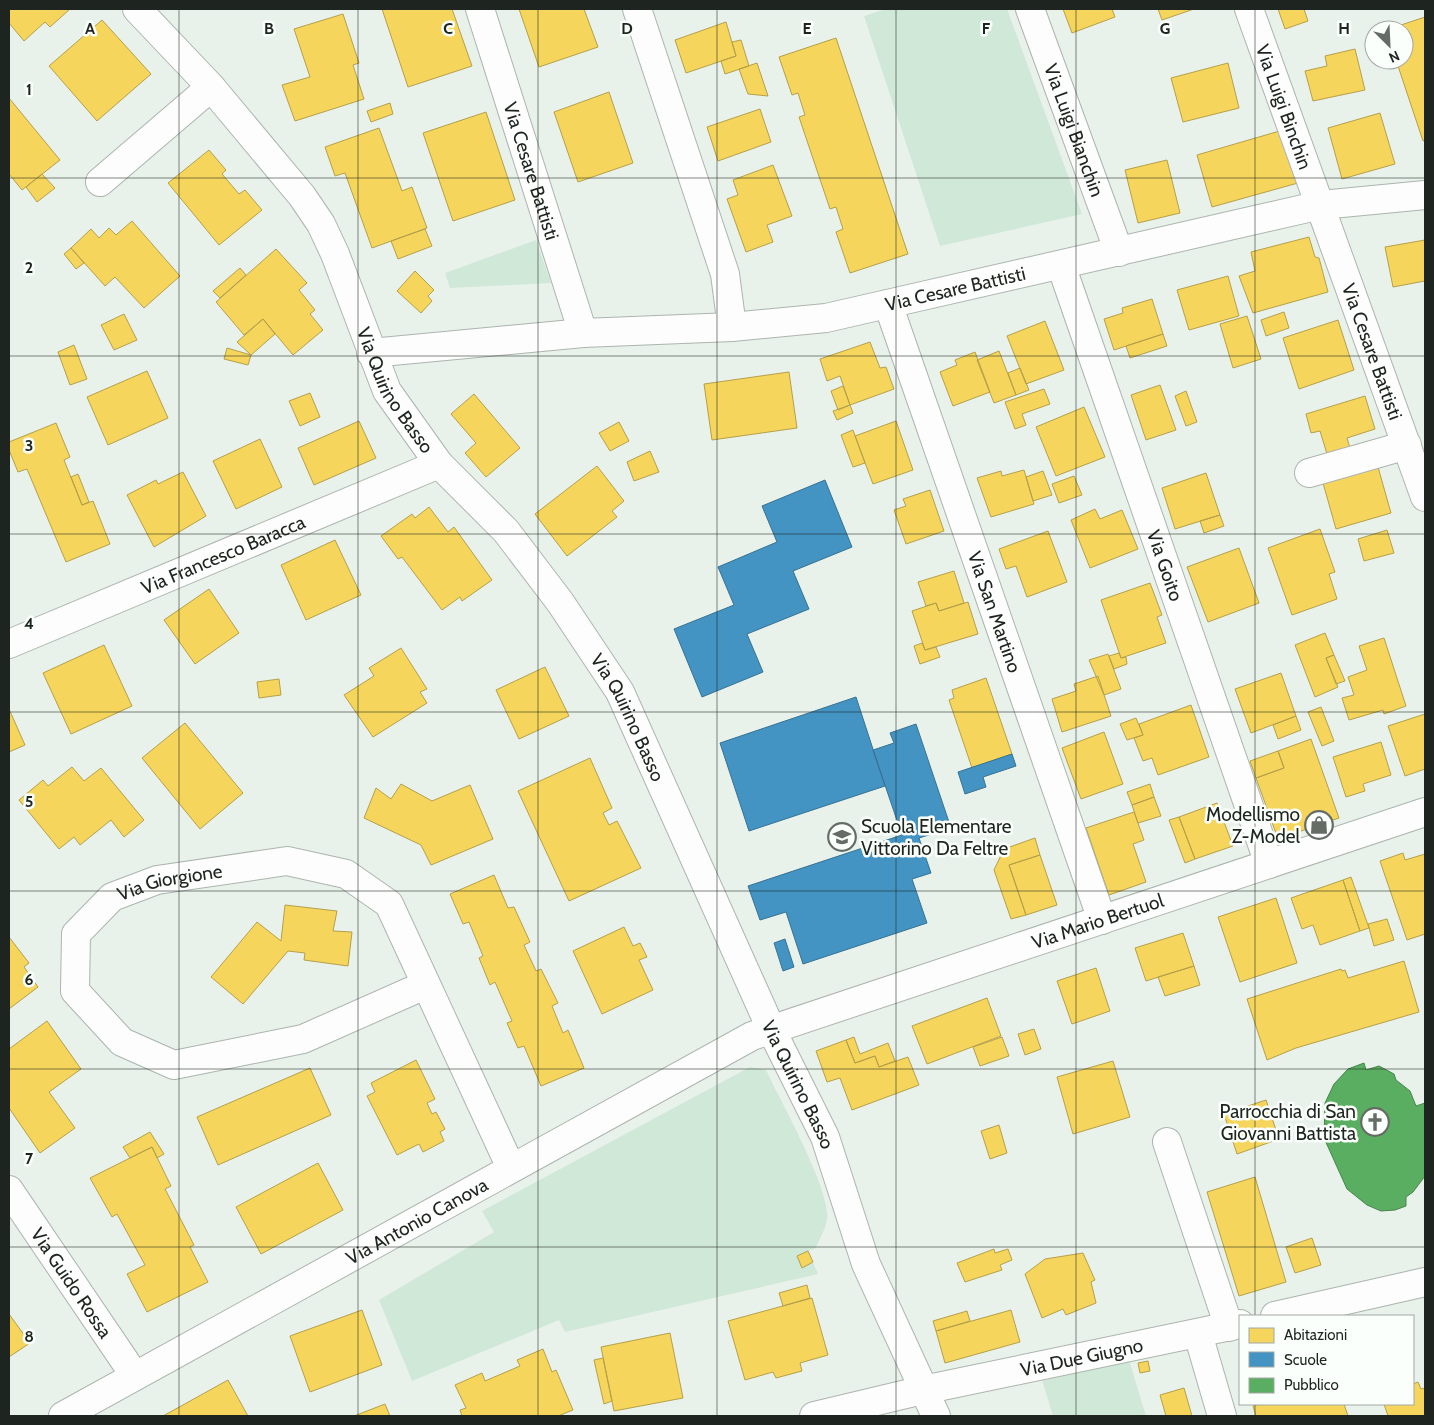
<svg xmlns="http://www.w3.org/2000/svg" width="1434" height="1425" font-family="Cabin,sans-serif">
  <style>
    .green { fill: #d0e8d7 }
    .homes { fill: #f6d55c; stroke: #b5a04a }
    .schools { fill: #4393c3; stroke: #387292 }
    .public { fill: #5aae61; stroke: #48854d }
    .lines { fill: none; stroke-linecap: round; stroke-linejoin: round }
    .minor-casing { stroke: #adb4ae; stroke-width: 30 }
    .minor { stroke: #fcfdfc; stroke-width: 28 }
    .grid { fill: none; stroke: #1e241f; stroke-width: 1; stroke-opacity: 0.55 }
    .labels { text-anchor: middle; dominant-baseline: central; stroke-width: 5; stroke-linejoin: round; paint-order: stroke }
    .street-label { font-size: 19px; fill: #1e241f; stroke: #fbfffc }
    .poi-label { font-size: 19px; fill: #1e241f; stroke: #fbfffc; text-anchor: end }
    .grid-label { font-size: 16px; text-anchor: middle; font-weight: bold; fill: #1e241f; stroke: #fbfffc; stroke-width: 5; stroke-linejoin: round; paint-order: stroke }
  </style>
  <rect width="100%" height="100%" fill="#e8f2eb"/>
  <path class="green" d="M886 9H1007L1082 214 940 246 864 16Z
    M536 240 551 283 450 288 445 273Z
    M750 1067 766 1070C780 1100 831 1190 827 1219 826 1229 819 1239 816 1248L808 1251 818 1274 565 1332 559 1320 412 1381 379 1300 494 1232 482 1211Z
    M1129 1360 1146 1416H1053L1042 1380Z"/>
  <path class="homes" d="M9 9H70L50 27 45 22 24 41 9 23Z
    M382 9H452L472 66 408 87Z
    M519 9H584L598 47 539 67Z
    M1063 9H1112L1115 17 1072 33Z
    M1158 9H1194L1162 20Z
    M1278 9H1304L1308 21 1285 29Z
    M343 14 359 63 353 65 364 99 295 121 282 85 310 77 294 29Z
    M1425 17V140L1423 141 1396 60H1404V30H1386Z
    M102 20 151 74 97 121 49 66Z
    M726 22 736 56 686 73 675 40Z
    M836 38 908 254 850 273 836 232 843 229 836 207 830 209 799 117 805 115 798 93 792 95 779 57Z
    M741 40 749 66 725 74 721 61 736 56 732 42Z
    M1355 49 1365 90 1313 101 1305 71 1327 66 1325 56Z
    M757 63 768 96 748 94 739 69Z
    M1228 63 1239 108 1183 122 1171 78Z
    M609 92 633 163 578 182 554 112Z
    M9 98 60 160 22 190 9 174Z
    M390 103 393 114 371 122 367 111Z
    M760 109 771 142 718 161 707 127Z
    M486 112 515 200 453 221 423 133Z
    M1380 113 1395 164 1342 179 1328 128Z
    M379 128 402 191 412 187 427 228 372 248 345 173 335 176 325 147Z
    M1283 130 1298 183 1212 207 1197 155Z
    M209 150 226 170 222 174 239 194 245 190 262 210 219 245 168 183Z
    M1167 160 1180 213 1138 223 1125 170Z
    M773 165 792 216 767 225 773 242 746 252 727 199 738 195 733 180Z
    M42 174 55 188 37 202 26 187Z
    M132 221 180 276 144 308 115 277 105 286 71 248 91 229 99 238 109 228 116 235Z
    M425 229 432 246 398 259 391 241Z
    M1309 237 1315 257 1319 258 1328 292 1253 313 1239 276 1255 271 1251 252Z
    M1425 240V281L1393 287 1385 247Z
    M71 248 84 263 76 269 64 254Z
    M276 249 307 283 299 290 315 310 310 314 323 330 293 355 263 319 244 335 216 302Z
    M240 268 246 275 220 298 213 291Z
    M415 271 434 290 428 296 432 301 421 313 397 291Z
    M1228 276 1239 316 1189 330 1177 290Z
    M1152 299 1163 334 1114 350 1104 319 1123 313 1122 308Z
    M1284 312 1289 328 1266 336 1261 320Z
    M124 314 137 340 114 350 101 325Z
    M1247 316 1261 359 1233 368 1220 324Z
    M263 319 275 334 251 355 237 342Z
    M1338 320 1354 370 1299 389 1283 338Z
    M1045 321 1064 370 1026 384 1007 336Z
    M1163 334 1167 346 1130 358 1126 346Z
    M870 342 880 368 886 367 894 389 850 405 840 376 827 381 820 359Z
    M74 345 87 379 70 385 58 352Z
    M227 348 251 355 248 365 224 359Z
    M999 351 1016 395 994 403 977 360Z
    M975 352 990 392 953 406 940 372 957 365 955 360Z
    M1020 368 1029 390 1016 395 1008 373Z
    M147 371 168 418 108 445 87 397Z
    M789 372 797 428 712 440 704 384Z
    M1160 385 1176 430 1146 440 1131 395Z
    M843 386 850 405 838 410 831 391Z
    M1044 389 1050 404 1022 414 1026 425 1015 429 1005 402Z
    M1186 391 1197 422 1186 426 1175 396Z
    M310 393 320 417 300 426 289 401Z
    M474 394 520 448 486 477 465 453 476 443 451 414Z
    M1365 396 1375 429 1347 438 1350 448 1327 454 1320 431 1311 433 1306 414Z
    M850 405 853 413 837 420 833 411Z
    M1084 407 1105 457 1056 476 1036 427Z
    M359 421 376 458 314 485 298 448Z
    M896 421 913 470 873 484 855 436Z
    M619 422 629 441 610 451 599 433Z
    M56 423 70 457 64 460 82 505 93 501 110 544 66 562 27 469 18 472 9 450V442Z
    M853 430 865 463 853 467 841 435Z
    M260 439 282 487 236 509 213 461Z
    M650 451 659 472 634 481 627 462Z
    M597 466 624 501 612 511 617 517 567 556 535 514Z
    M1378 467 1391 513 1336 529 1323 483Z
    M1024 470 1034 504 991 517 977 478 1001 471 1002 476Z
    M1043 471 1052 495 1033 501 1026 477Z
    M183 472 206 516 154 547 127 495 156 480 158 484Z
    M1206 473 1220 515 1175 529 1162 488Z
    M78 474 89 502 82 505 71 477Z
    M1074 476 1082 495 1059 503 1052 484Z
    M930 490 944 531 906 544 894 510 906 506 903 499Z
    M429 507 448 532 454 527 492 580 462 601 460 597 442 610 402 557 398 559 381 536 412 514 415 518Z
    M1095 509 1100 519 1122 510 1138 549 1090 568 1071 520Z
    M1220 515 1224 526 1204 533 1200 521Z
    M1320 529 1335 572 1329 574 1337 599 1292 615 1268 548Z
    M1387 530 1394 553 1364 561 1358 539Z
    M1048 531 1067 582 1027 597 1016 566 1006 569 999 549Z
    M335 540 361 595 306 620 281 565Z
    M1239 548 1259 603 1208 622 1187 567Z
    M954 571 964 603 939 611 936 603 926 606 918 582Z
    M1150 583 1162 615 1157 617 1166 643 1121 658 1101 600Z
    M209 589 239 633 195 664 164 620Z
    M968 602 978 634 925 650 912 611 936 603 939 611Z
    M1325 633 1334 655 1326 658 1338 687 1315 697 1295 645Z
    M1384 638 1406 706 1384 714 1383 710 1349 720 1342 698 1354 695 1348 677 1367 670 1359 646Z
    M922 643 925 650 936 647 940 657 920 664 914 646Z
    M104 645 132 706 71 734 43 673Z
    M401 648 427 689 420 692 427 703 373 737 344 695 374 676 369 668Z
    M1119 653 1121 658 1126 657 1127 664 1114 669 1109 656Z
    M1108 654 1121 689 1104 695 1089 660Z
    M1334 655 1345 681 1336 684 1326 658Z
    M545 667 569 716 519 739 496 690Z
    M1281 673 1296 716 1251 733 1235 689Z
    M1098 676 1111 716 1062 732 1052 699 1076 691 1074 684Z
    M986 678 1012 754 972 768 949 700 954 698 952 690Z
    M279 679 281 695 259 698 257 682Z
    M1191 705 1209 757 1158 775 1152 758 1143 761 1134 738 1143 735 1139 724Z
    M1321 707 1334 741 1322 746 1308 712Z
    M9 709 25 745 9 752Z
    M1425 714V769L1405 776 1388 726Z
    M1296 716 1301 730 1278 739 1273 725Z
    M1136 718 1143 735 1127 740 1120 724Z
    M185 723 243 793 200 829 142 758Z
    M1104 732 1123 784 1081 799 1062 748Z
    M1311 739 1339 818 1278 839 1256 778 1284 768 1278 751Z
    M1381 742 1391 775 1363 784 1365 791 1346 797 1333 757Z
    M1278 751 1284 768 1256 778 1250 761Z
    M590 758 612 808 603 813 609 825 617 821 641 868 569 901 518 791Z
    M72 767 84 781 101 768 144 820 124 837 111 820 80 845 74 837 59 849 19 800 43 780 48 786Z
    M401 784 432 801 470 785 493 839 431 865 421 845 364 818 376 788 391 799Z
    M1150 784 1154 797 1132 805 1127 792Z
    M1154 797 1161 816 1138 823 1132 805Z
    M1217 803 1233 846 1195 859 1179 817Z
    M1134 812 1144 840 1133 844 1146 882 1109 895 1086 828Z
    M1179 817 1195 859 1185 863 1169 820Z
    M1035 838 1040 855 1009 865 1026 915 1011 919 994 870 1004 849Z
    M1403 853 1405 860 1425 854V934L1407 940 1380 861Z
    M1040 855 1057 905 1026 915 1009 865Z
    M494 875 508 908 514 907 530 942 524 945 536 971 541 969 558 1003 552 1006 563 1033 568 1030 584 1068 541 1086 524 1046 518 1048 507 1023 512 1021 495 982 490 985 479 958 483 956 469 922 463 924 450 894Z
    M1351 877 1369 928 1360 931 1343 880Z
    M1343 880 1360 931 1320 945 1313 925 1302 929 1291 898Z
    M1276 898 1297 963 1240 982 1218 917Z
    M285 905 337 911 333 931 352 932 348 966 304 960 305 953 288 951 243 1004 211 977 257 922 281 941Z
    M1387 919 1394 940 1374 946 1368 924Z
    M624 927 633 946 640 943 647 957 639 960 653 990 602 1014 573 951Z
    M1183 933 1194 966 1146 981 1135 948Z
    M9 937 29 963 24 967 38 987 9 1009Z
    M1404 961 1419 1012 1296 1048 1267 1060 1247 999 1341 969 1342 971 1345 970 1348 978Z
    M1194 966 1200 985 1165 996 1158 977Z
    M1096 968 1110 1011 1072 1024 1057 981Z
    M987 998 1001 1036 927 1064 912 1026Z
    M47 1021 81 1069 49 1092 75 1128 40 1153 9 1108V1049Z
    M1034 1029 1041 1049 1025 1055 1018 1034Z
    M854 1037 860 1054 888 1043 895 1061 879 1067 875 1056 855 1063 846 1040Z
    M1002 1037 1009 1056 980 1066 973 1047Z
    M846 1040 855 1063 875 1056 879 1067 908 1057 919 1085 852 1110 840 1078 827 1082 816 1051Z
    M416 1060 435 1099 427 1103 432 1114 436 1112 445 1129 440 1132 444 1141 423 1152 419 1144 397 1155 367 1096 375 1092 371 1083Z
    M1113 1061 1130 1117 1073 1134 1057 1077Z
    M310 1068 331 1115 218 1165 197 1117Z
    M1266 1100 1279 1139 1237 1154 1224 1114Z
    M999 1125 1007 1153 990 1159 981 1131Z
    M150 1132 164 1154 157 1158 152 1147 130 1158 123 1147Z
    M152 1147 171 1186 165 1189 194 1245 190 1247 208 1282 147 1312 127 1274 145 1265 117 1214 112 1217 90 1178Z
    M318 1163 343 1210 261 1254 236 1207Z
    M1255 1177 1286 1282 1239 1296 1207 1192Z
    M1312 1238 1321 1265 1295 1273 1286 1247Z
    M994 1249 995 1253 1008 1249 1012 1260 1000 1265 1002 1270 965 1282 957 1263Z
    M808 1251 813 1262 802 1268 797 1256Z
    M1083 1253 1095 1280 1091 1282 1096 1303 1066 1315 1063 1309 1042 1318 1025 1274 1045 1259Z
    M807 1285 810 1298 783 1306 779 1293Z
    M812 1298 828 1355 800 1363 802 1371 776 1378 773 1372 745 1380 728 1321Z
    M362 1310 382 1365 310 1392 290 1336Z
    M1011 1310 1020 1342 945 1363 936 1331Z
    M967 1311 970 1321 936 1331 933 1321Z
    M9 1314 30 1343 9 1357Z
    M670 1333 683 1398 614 1411 601 1347Z
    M543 1349 552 1372 556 1370 573 1410 558 1416H462L460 1410 466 1408 455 1385 482 1373 485 1381 520 1366 517 1360Z
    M603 1358 612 1401 604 1404 594 1360Z
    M1148 1361 1150 1371 1140 1373 1138 1363Z
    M228 1380 248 1416H163Z
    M1418 1382 1421 1389 1425 1388V1416H1388L1384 1404H1413V1384Z
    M1184 1388 1192 1416H1166L1160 1395Z
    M385 1404 390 1416H354Z
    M1260 1404H1344L1348 1416H1256L1253 1406Z"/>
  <path class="schools" d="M825 480 852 547 793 571 809 609 747 634 763 672 702 697 674 629 734 605 718 567 777 542 762 506Z
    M856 697 885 786 749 831 720 743Z
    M916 724 951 828 919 838 931 873 912 879 927 923 803 964 786 912 760 920 748 886 902 835 873 750 894 743 890 733Z
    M1012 754 1016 766 983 777 986 787 965 794 958 772Z
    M785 939 794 967 783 971 774 943Z"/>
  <path class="public" d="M1364 1063 1366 1070 1379 1066 1394 1074 1396 1080 1410 1091 1416 1106 1425 1103V1176L1413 1192 1406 1197V1206L1395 1210 1381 1211 1367 1205 1347 1189 1324 1138 1325 1103 1334 1084 1348 1069Z"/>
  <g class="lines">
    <defs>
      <g id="minor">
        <path id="s1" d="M137 9 211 87 302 196 321 224 335 254 387 391 439 464 506 531 560 602 620 692 772 1031 825 1137 866 1264 936 1416"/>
        <path id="s2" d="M480 9 583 333"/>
        <path d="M637 9 725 274 732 327"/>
        <path id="s3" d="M1030 9 1119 252"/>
        <path id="s4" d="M1249 9 1425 497"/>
        <path d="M100 182 211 87"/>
        <path id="s5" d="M1061 265 1269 864"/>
        <path id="s6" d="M888 304 1102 920"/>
        <path id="s7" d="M371 353 583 333 732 327 826 318 1321 205 1425 195"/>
        <path d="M1309 473 1407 445"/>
        <path id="s8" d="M9 644 439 464"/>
        <path id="s9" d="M425 985 303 1039 174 1065 122 1042 75 991 76 934 112 897 157 880 287 861 346 874 389 904 511 1168"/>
        <path d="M1167 1142 1229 1327"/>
        <path id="s10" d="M9 1190 135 1376"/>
        <path d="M1275 1316 1425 1282"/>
        <path d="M1198 1334 1222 1416"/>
        <path id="s11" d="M63 1416 752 1036 1425 812"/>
        <path id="s12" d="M814 1416 923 1390 1240 1324"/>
      </g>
    </defs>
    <use href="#minor" class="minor-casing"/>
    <use href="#minor" class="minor"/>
  </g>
  <path class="grid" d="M179 9V1416M358 9V1416M538 9V1416M717 9V1416M896 9V1416M1076 9V1416M1255 9V1316M9 178H1425M9 356H1425M9 534H1425M9 712H1425M9 891H1425M9 1069H1425M9 1247H1425M1255 1404V1416"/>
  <defs>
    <symbol id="shop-ring" viewBox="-11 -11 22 22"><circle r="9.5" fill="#fbfffc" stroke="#656c66" stroke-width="1.5"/><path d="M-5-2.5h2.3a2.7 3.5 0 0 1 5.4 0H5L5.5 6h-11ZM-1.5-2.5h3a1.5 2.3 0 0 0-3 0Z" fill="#656c66"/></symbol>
    <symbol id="school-ring" viewBox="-11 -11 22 22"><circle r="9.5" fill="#fbfffc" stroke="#656c66" stroke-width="1.5"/><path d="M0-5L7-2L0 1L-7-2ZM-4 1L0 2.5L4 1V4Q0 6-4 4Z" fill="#656c66"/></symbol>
    <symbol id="church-ring" viewBox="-11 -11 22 22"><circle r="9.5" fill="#fbfffc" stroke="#656c66" stroke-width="1.5"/><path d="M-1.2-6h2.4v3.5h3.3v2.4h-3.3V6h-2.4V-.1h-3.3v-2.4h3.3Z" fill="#656c66"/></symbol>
  </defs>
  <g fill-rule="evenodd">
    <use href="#shop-ring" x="1303" y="809" width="32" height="32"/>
    <use href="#school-ring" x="826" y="821" width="32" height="32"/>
    <use href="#church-ring" x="1359" y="1106" width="32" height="32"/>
  </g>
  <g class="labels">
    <g class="street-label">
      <text stroke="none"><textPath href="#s4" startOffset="104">Via Luigi Binchin</textPath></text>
      <text stroke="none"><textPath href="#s3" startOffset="129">Via Luigi Bianchin</textPath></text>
      <text stroke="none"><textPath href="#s2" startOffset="170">Via Cesare Battisti</textPath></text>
      <text stroke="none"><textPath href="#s7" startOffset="589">Via Cesare Battisti</textPath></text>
      <text stroke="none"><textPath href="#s4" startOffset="364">Via Cesare Battisti</textPath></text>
      <text stroke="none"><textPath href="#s1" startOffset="466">Via Quirino Basso</textPath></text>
      <text stroke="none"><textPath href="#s8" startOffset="232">Via Francesco Baracca</textPath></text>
      <text stroke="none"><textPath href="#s5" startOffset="318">Via Goito</textPath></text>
      <text stroke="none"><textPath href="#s6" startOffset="326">Via San Martino</textPath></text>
      <text stroke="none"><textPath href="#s1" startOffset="871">Via Quirino Basso</textPath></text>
      <text stroke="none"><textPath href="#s9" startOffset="560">Via Giorgione</textPath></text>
      <text stroke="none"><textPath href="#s11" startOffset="1151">Via Mario Bertuol</textPath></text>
      <text stroke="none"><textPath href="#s1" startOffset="1276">Via Quirino Basso</textPath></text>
      <text stroke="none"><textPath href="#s11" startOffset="404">Via Antonio Canova</textPath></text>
      <text stroke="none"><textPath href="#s10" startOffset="112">Via Guido Rossa</textPath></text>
      <text stroke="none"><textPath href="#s12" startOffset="274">Via Due Giugno</textPath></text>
    </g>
    <g class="poi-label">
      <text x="1300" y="814">Modellismo<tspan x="1300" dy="22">Z-Model</tspan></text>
      <text x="861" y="826" text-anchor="start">Scuola Elementare<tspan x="861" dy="22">Vittorino Da Feltre</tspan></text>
      <text x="1356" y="1111">Parrocchia di San<tspan x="1356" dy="22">Giovanni Battista</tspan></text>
    </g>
  </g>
  <g class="grid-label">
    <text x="90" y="34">A</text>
    <text x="269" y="34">B</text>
    <text x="448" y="34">C</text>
    <text x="627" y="34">D</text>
    <text x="807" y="34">E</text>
    <text x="986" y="34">F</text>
    <text x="1165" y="34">G</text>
    <text x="1344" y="34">H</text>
    <text x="29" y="95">1</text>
    <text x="29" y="273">2</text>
    <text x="29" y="451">3</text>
    <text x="29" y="629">4</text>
    <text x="29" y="807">5</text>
    <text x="29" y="985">6</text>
    <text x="29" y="1164">7</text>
    <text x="29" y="1342">8</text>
  </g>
  <rect width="1434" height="1425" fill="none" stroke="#1e241f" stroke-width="20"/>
  <rect x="1239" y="1315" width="175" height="90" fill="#fbfffc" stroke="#a3a7a4"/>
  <rect x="1249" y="1328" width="25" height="15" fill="#f6d55c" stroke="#a3a7a4"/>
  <text x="1284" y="1340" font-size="15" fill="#1e241f">Abitazioni</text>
  <rect x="1249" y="1352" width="25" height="15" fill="#4393c3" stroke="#a3a7a4"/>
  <text x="1284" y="1365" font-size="15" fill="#1e241f">Scuole</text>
  <rect x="1249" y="1378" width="25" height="15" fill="#5aae61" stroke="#a3a7a4"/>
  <text x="1284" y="1390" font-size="15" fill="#1e241f">Pubblico</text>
  <g transform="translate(1389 45) rotate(156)"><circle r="24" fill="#fbfffc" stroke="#a3a7a4"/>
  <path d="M0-4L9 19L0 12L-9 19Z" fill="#656c66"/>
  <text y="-8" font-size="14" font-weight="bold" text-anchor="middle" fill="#1e241f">N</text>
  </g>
</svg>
